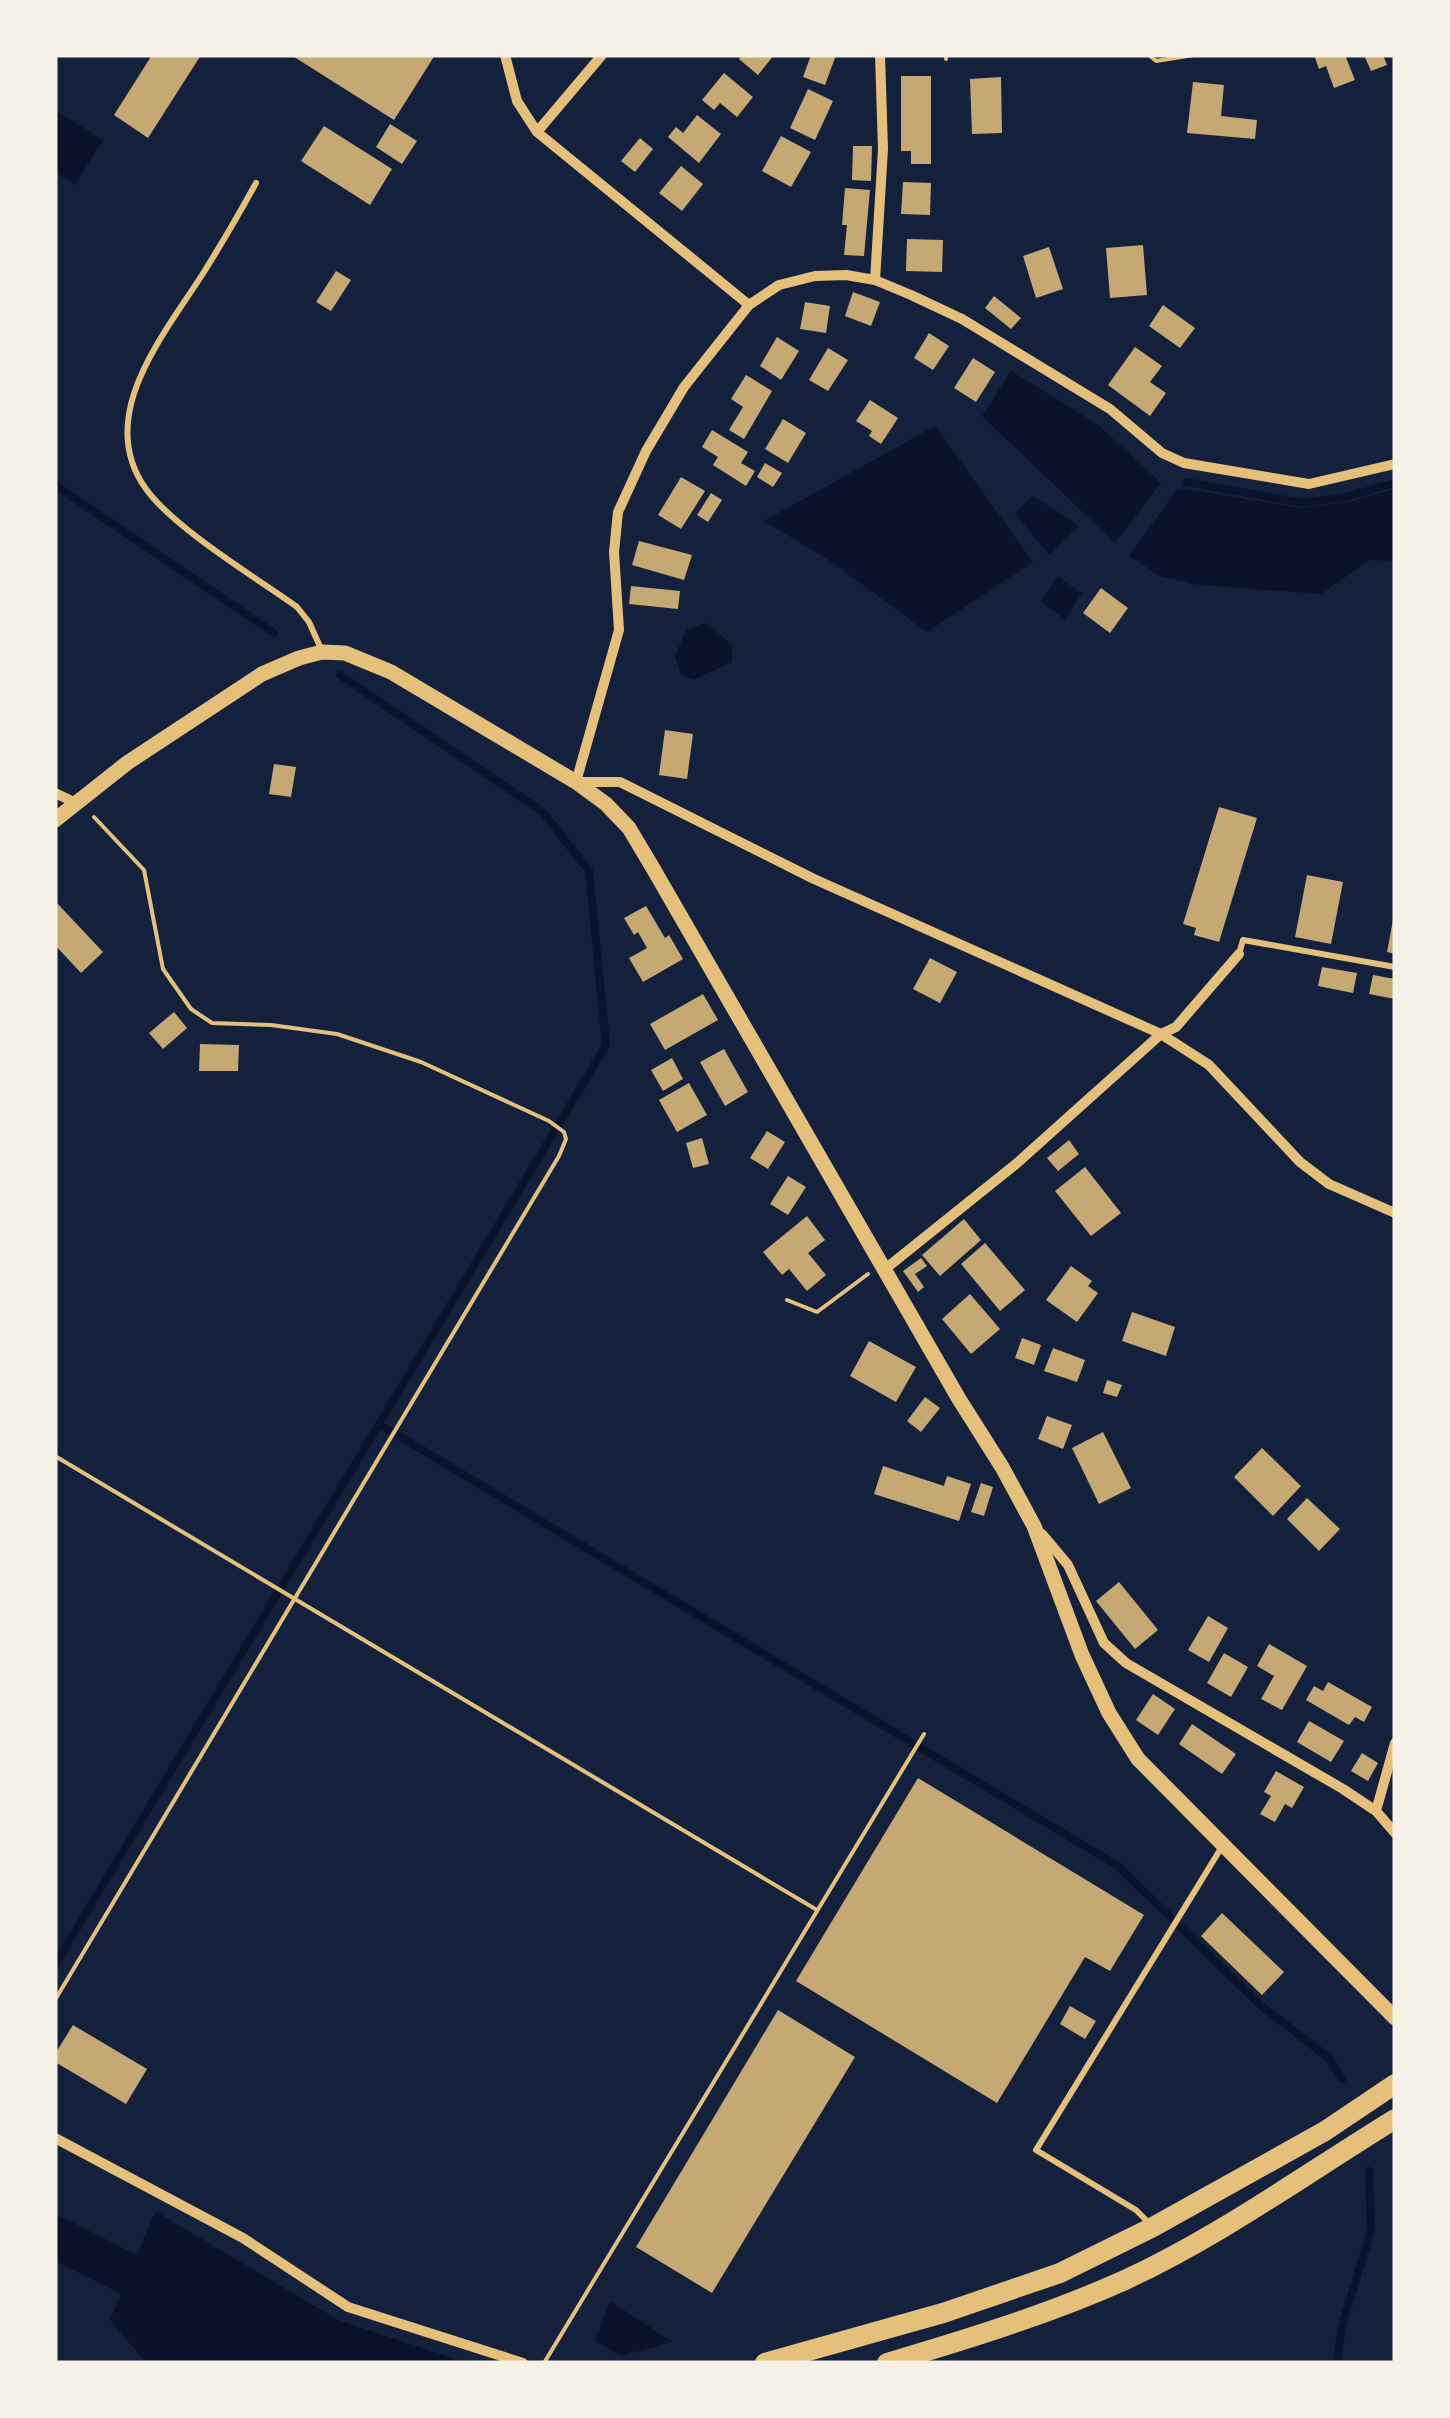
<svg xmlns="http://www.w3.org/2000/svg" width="1450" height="2418" font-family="Montserrat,sans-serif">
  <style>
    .water { fill: #0b132b }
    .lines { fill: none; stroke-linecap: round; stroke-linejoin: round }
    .stream { stroke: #0b132b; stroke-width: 8 }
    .river { stroke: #0b132b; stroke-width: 42 }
    .building { fill: #c6a872 }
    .path { stroke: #e5c07b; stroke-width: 4 }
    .service { stroke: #e5c07b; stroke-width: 6 }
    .minor { stroke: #e5c07b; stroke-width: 10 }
    .tertiary { stroke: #e5c07b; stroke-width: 15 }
    .trunk { stroke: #e5c07b; stroke-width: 20 }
  </style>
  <rect width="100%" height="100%" fill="#14213d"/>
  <path class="water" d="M55 110 103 140 75 185 55 172Z
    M1011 371 1097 424 1161 483 1115 543 982 416Z
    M935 426 1033 562 927 632 829 560 764 521Z
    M1178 488 1301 508 1348 502 1395 489V561L1370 560 1321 594 1199 585 1160 576 1129 556Z
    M1033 496 1079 526 1049 555 1015 513Z
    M1058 577 1082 593 1065 619 1040 602Z
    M706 623 732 645V662L693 680 680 673 675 656 686 630Z
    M155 2211 338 2320 468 2363H146L110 2320Z
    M610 2301 673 2342 621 2356 595 2341Z"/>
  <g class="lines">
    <path class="stream" d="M1187 482 1302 503 1341 498 1395 483
      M55 485 274 633
      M379 1424 1118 1866 1260 2005 1329 2058 1342 2079
      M55 1965 606 1045 589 871 543 812 340 675
      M1337 2363 1342 2326 1371 2230 1369 2171"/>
    <path class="river" d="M55 2237 179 2300"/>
  </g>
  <path class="building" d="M152 55H201L148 138 114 115Z
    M291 55H435L394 120Z
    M742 55H774L758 75 739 59Z
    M811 55H836L825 85 803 77Z
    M1314 55H1345L1355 80 1334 88 1326 66 1319 69Z
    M1364 55H1383L1387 65 1371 71Z
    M724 73 753 97 737 117 720 103 714 110 702 100Z
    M901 76H931V164H911V151H901Z
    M1001 77 1002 133 972 134 970 79Z
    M1193 82 1224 85 1221 116 1257 120 1255 139 1187 133Z
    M808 89 833 101 815 140 790 128Z
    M697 115 721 134 699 163 668 137 676 127 683 133Z
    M390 124 417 141 402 164 376 147Z
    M324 126 392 169 370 205 301 161Z
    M781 136 811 152 791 187 762 171Z
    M640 138 653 149 635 172 621 161Z
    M853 146H872L871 181 852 180Z
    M681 166 703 184 682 211 659 193Z
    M903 182 931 183 930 215 901 214Z
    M845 188 870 190 864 256 844 255 847 225H842Z
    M907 239 943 240 942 272 906 271Z
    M1143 245 1147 295 1110 298 1106 248Z
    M1049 247 1063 289 1036 298 1023 256Z
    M336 271 351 280 331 311 316 302Z
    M853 292 880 302 871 326 845 316Z
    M994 296 1021 318 1011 329 985 308Z
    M805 302 830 306 826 333 800 329Z
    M1163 305 1195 328 1180 348 1149 326Z
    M929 333 949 346 933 370 914 358Z
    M777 337 799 351 781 380 760 366Z
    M1135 347 1162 366 1150 382 1166 393 1150 416 1108 385Z
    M828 348 848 360 828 391 809 380Z
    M973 358 995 372 976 402 954 388Z
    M746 375 772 391 744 439 729 430 743 407 731 399Z
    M870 400 898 418 881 444 869 436 872 431 856 421Z
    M783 419 806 433 788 463 765 449Z
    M712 430 748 452 741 463 755 471 746 486 713 465 718 457 702 447Z
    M765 463 782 473 773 487 757 477Z
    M681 477 705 491 681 529 658 515Z
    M711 493 722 500 708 522 697 515Z
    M639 541 692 555 684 580 632 565Z
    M631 586 680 591 678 609 629 604Z
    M1101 588 1128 608 1110 633 1083 613Z
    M665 730 693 734 687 779 659 775Z
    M274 764 296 767 291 797 269 794Z
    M1219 807 1257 818 1219 942 1194 935 1196 928 1183 924Z
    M1307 875 1343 882 1331 944 1295 937Z
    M55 901 103 952 81 973 55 945Z
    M646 906 665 938 669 935 683 959 643 982 629 958 647 948 638 932 634 935 624 918Z
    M1393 920H1395V954L1387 952Z
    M930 958 957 972 940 1003 913 989Z
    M1322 967 1357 973 1353 993 1318 986Z
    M1373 975 1395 979V999L1369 994Z
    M703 994 718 1020 665 1050 650 1024Z
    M174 1012 187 1028 163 1049 149 1033Z
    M200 1044 239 1045 238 1071H199Z
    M724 1049 748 1092 725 1106 700 1062Z
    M672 1058 683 1079 663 1091 651 1070Z
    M689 1083 707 1115 677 1132 659 1100Z
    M767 1131 785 1142 768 1169 750 1158Z
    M702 1138 709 1164 693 1168 686 1143Z
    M1069 1140 1079 1154 1058 1171 1047 1158Z
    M1085 1167 1121 1213 1091 1236 1055 1191Z
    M788 1176 806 1187 788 1215 770 1204Z
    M807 1216 825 1240 808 1253 826 1275 807 1291 789 1269 782 1275 763 1252Z
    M964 1219 981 1240 940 1276 922 1255Z
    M985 1243 1025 1290 1000 1311 961 1264Z
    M921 1258 927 1266 915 1274 924 1287 918 1292 903 1271Z
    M1071 1266 1092 1281 1088 1286 1098 1293 1077 1322 1046 1300Z
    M970 1294 1000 1329 971 1354 942 1319Z
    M1132 1312 1175 1327 1166 1356 1122 1341Z
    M1022 1338 1041 1345 1034 1365 1015 1358Z
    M869 1341 916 1367 896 1402 850 1376Z
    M1053 1348 1085 1360 1077 1382 1044 1371Z
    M1107 1380 1122 1385 1117 1397 1103 1393Z
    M925 1397 940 1408 921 1432 907 1421Z
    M1047 1416 1072 1425 1063 1449 1038 1439Z
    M1103 1432 1131 1488 1099 1504 1072 1448Z
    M1262 1448 1301 1486 1273 1516 1234 1477Z
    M883 1466 944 1486 947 1476 971 1484 959 1521 874 1494Z
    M981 1483 993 1487 984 1516 971 1512Z
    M1307 1498 1340 1529 1319 1551 1287 1519Z
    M1119 1582 1158 1630 1135 1649 1096 1601Z
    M1208 1616 1228 1628 1209 1662 1188 1650Z
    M1269 1644 1307 1666 1282 1710 1261 1699 1274 1676 1257 1666Z
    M1224 1653 1248 1667 1231 1697 1207 1683Z
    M1328 1682 1372 1707 1364 1722 1355 1717 1349 1725 1306 1700 1314 1686 1323 1691Z
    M1153 1694 1175 1709 1158 1735 1136 1720Z
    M1309 1721 1344 1741 1331 1762 1297 1742Z
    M1192 1724 1236 1754 1222 1774 1179 1744Z
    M1362 1753 1378 1763 1368 1781 1351 1771Z
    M1276 1771 1304 1787 1292 1808 1285 1804 1275 1822 1260 1814 1271 1796 1264 1792Z
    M918 1778 1144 1915 1110 1971 1085 1957 997 2103 796 1981Z
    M1222 1913 1284 1972 1262 1995 1201 1936Z
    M1070 2006 1096 2021 1085 2039 1060 2024Z
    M778 2010 855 2057 712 2293 636 2247Z
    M73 2025 147 2069 126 2104 55 2062V2054Z"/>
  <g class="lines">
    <path class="path" d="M946 55V59
      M1149 55 1156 61 1194 55
      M787 1300 817 1312 868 1274
      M55 1456 817 1910
      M55 2000 559 1156 566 1139 564 1132 549 1121 421 1062 337 1034 271 1025 212 1023 191 1009 163 969 144 870 94 817
      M544 2363 924 1734"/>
    <path class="service" d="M256 183C239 214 221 245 202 275 163 336 94 417 146 489 174 528 255 577 297 607L309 622 322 651
      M1239 954 1243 940 1395 967
      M1152 2226 1136 2210 1036 2150 1223 1845"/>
    <path class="minor" d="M505 55 517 101 537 132 749 305
      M537 132 602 55
      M875 280 883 149 880 55
      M1395 464 1309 484 1184 463 1162 453 1110 409 962 319 911 295 875 280 846 275 815 276 779 285 749 305 684 387 646 451 618 512 614 552 619 630 576 782H620L814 879 1161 1034 1209 1065 1300 1162 1329 1184 1395 1213
      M55 793 74 802
      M884 1270 1016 1164 1161 1034 1176 1027 1239 954
      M1042 1534 1068 1565 1104 1643 1126 1663 1343 1789 1376 1811 1395 1833
      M1376 1811 1395 1743
      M55 2138 243 2238 348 2307 523 2363"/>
    <path class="tertiary" d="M55 820 127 763 262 674 299 658 322 652 345 653 391 672 576 782 606 804 629 828 654 870 959 1399 1002 1467 1034 1526 1082 1655 1109 1713 1138 1759 1395 2018"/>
    <path class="trunk" d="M765 2363 943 2313 1060 2273 1153 2227 1325 2131 1395 2084
      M887 2363C968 2339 1049 2314 1125 2280 1220 2236 1307 2173 1395 2119"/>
  </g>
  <rect width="1450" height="2418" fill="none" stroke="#f6f1e7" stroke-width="115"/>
</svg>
